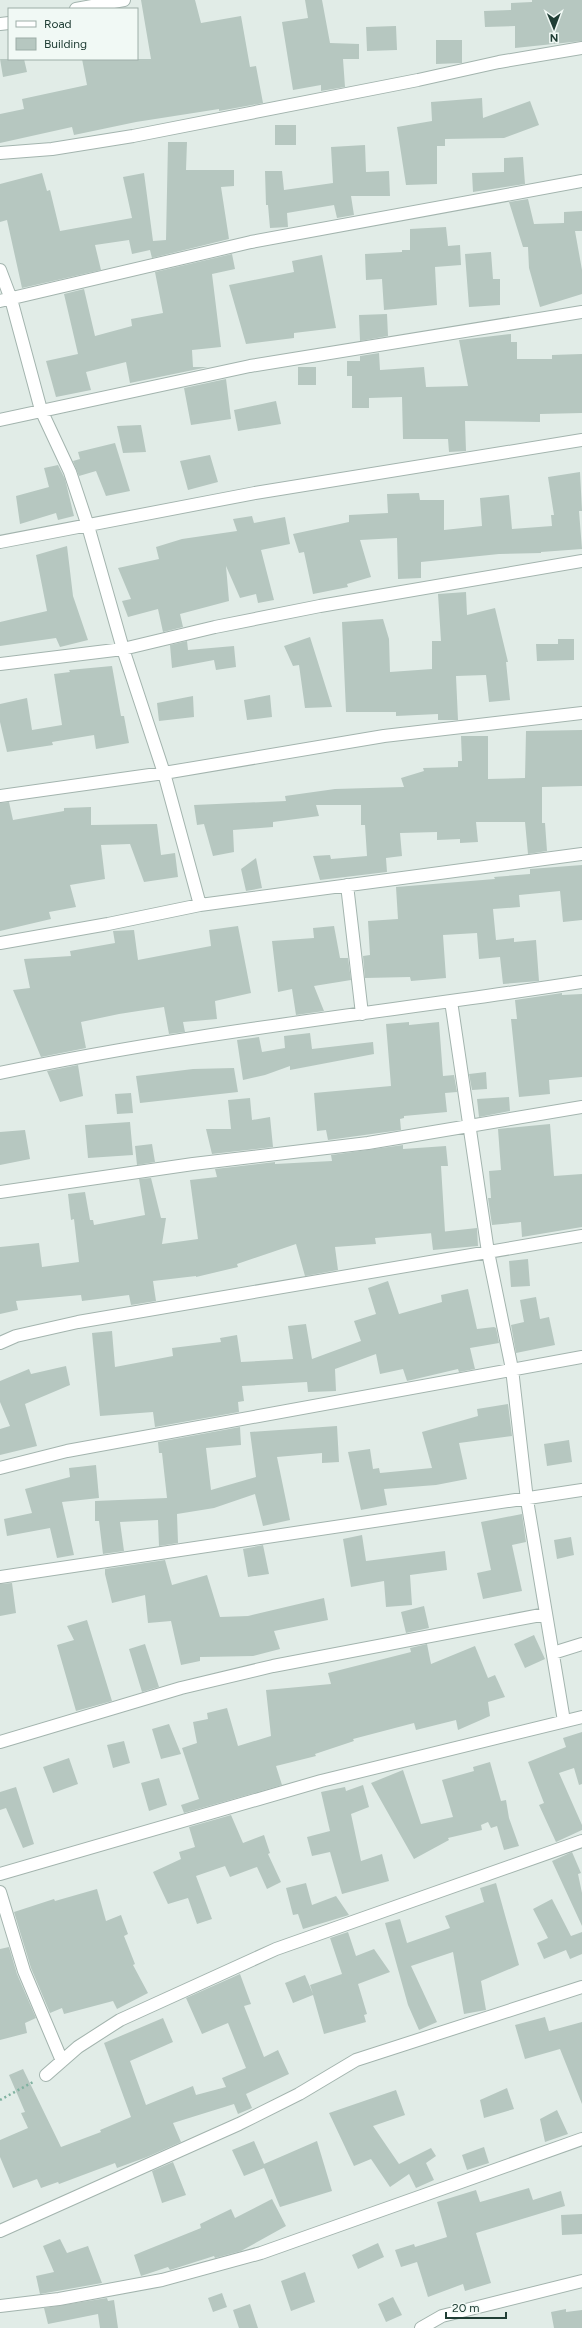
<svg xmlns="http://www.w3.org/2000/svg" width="582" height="2328" font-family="Figtree,sans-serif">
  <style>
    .building { fill: #b6c7c0 }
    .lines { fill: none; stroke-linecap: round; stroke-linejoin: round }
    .minor-casing { stroke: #a3b4ae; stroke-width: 14 }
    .path { stroke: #7fb2a0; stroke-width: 2.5; stroke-dasharray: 2 3; stroke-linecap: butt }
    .minor { stroke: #fff; stroke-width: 12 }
  </style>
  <rect width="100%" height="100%" fill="#e1ece7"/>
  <path class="building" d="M141 0H195L201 23 241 16 250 67 256 66 263 103 219 111V109L136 122 74 135 72 127 0 143V114L24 109 22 99 87 85 82 59H151Z
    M305 0H322L330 43 359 44V59H343L345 87 321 91V85L293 90 282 22 308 18Z
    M532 0H582V41L515 48V26L485 27 484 11 511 10V3L532 2Z
    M396 26 397 50 367 51 366 27Z
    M436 40H462V63L436 64Z
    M0 59H24L27 72 3 77Z
    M482 98 483 118 530 101 539 125 504 138 445 139V146H437V184L406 185 397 127 432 121 431 102Z
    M275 125H296V145H275Z
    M168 142H187L186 170H234V186L221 187 229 239 152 258 150 250 132 254 129 240 95 245 101 270 22 288 7 220 0 222V184L42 173 47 191 50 190 60 231 132 218 123 177 144 173 153 241 166 240Z
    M365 145 366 172 389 171 390 196H351L354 215 337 218 334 205 287 213 288 227 270 228 268 205H266L265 171H282L284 190 333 183 331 147Z
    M523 157 525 184 473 192 472 173 504 172V158Z
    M528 199 534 224 564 223V212L582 211V231H575L582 270V294L540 307 529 268 528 247H523L509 202Z
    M446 227 448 246 460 245 461 265 435 267 437 305 384 310 382 279 366 280 365 254 402 252V250H410V229Z
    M491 252 493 279H500V305L469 307 465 254Z
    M232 254 235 269 212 274 221 347 192 350 193 367H208L130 383 126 362 86 372 91 390 56 397 46 361 78 354 64 294 84 289 95 336 132 326 131 319 163 313 155 272Z
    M322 255 336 328 294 333V338L246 344 229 285 294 272 292 261Z
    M387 314 388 336 360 341 359 315Z
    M511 334V342H517V359H552V355L582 354V413L540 414V422L465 421 466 451 449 452 448 439H403L402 397 369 398V408H352V376H347V361H360V356L379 353 380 370 424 367 426 387 468 386 459 340Z
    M298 367H316V385H298Z
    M226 379 231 419 191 425 184 388Z
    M276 401 281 424 238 431 234 410Z
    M141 425 146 452 123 453 117 426Z
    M115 443 130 491 106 496 96 471 79 476 73 461 80 459 78 452Z
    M210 455 218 482 188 490 180 461Z
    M58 465 65 479 74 516 58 520 56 513 20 524 16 496 49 487 44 468Z
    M580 472 582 511H579L582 549 541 552V553L499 554 421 562V578L398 579 397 538 360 540 371 577 347 584 348 587 313 594 304 552 299 553 293 534 349 522V515L388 513 387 494 419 493 420 500H444V530L482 526 480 498 509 495 512 529 552 526 551 515H554L548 477Z
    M252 516 254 523 285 517 290 544 261 550 274 600 258 603 256 594 240 598 226 566 229 601 180 614 183 627 163 632 158 609 128 617 122 601 131 599 118 568 159 559 156 547 182 539 237 531 233 519Z
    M67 546 73 596 88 640 60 647 56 638 0 646V622L47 611 36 555Z
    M466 592 467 615 495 608 508 662H506L510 700 489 702 486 675 456 676 458 720H438V714L396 716V712H346L342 622 383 619 389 639 390 672 432 669V641H441L438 594Z
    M310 637 332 707 305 708 299 665 293 666 284 646Z
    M558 639H574V660L537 661 536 644H558Z
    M187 641 188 650 234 646 236 667 216 670 214 660 172 668 170 645Z
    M112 666 121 716H124L129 743 96 749 94 735 52 742 53 745 7 752 0 722V704L27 698 32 730 62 725 54 674 70 672 69 670Z
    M270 695 272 717 247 720 244 700Z
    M193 696 194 717 159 721 157 703Z
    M582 730V786L542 787V823H545L547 851 528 854 525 822H476L478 842 460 843V839L437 840V832L400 833 402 856 386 858 387 872 320 880 313 856 330 855 331 859 367 856 365 825H361V805H316L319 816 273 822V827L233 830 234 852 213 856 204 824 197 825 194 805 286 801 285 796 335 789 404 787 401 778 424 771 423 768 458 767V761H462L461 736H488V779L525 778 526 731Z
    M9 802 13 820 64 811V808L91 807V825L157 824 161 855 175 853 178 877 144 882 130 844 101 845 105 879 70 885 76 907 49 912 51 919 0 931V803Z
    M256 858 262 888 246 891 241 869Z
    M582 865V920L563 922 560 891 519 895 520 907 493 909 496 940 514 938V942L536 940 539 981 503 984 500 957 479 959 477 933 443 935 446 978 411 981 410 977 365 978 363 956 370 955 368 921 398 919 396 887 495 879 494 877 530 874V869Z
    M238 926 251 993 215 1001 217 1019 183 1022 185 1032 169 1034 164 1007 119 1014 81 1022 86 1048 41 1057 13 990 30 988 24 959 71 956 70 951 115 943 113 931 134 930 138 960 211 946 209 930Z
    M334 926 340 958H348L351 980 314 986 324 1011 296 1015 292 989 278 992 272 941 314 938 313 928Z
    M562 993V995L582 994V1077L549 1080 550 1094 519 1097 511 1019H517L515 1000Z
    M409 1022V1025L439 1022 443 1076 454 1075 457 1092 445 1093 447 1112 404 1116V1118L400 1119 401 1130 328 1140 326 1130 317 1131 314 1093 391 1086 386 1024Z
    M310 1033 312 1049 373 1042 374 1054 290 1070V1066L265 1075 243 1080 237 1040 259 1037 262 1052 285 1048 284 1036Z
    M78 1065 83 1096 60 1102 47 1071Z
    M234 1068 238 1092 140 1103 136 1076 193 1069Z
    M486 1072 487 1089 472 1090 469 1074Z
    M131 1093 133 1113 117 1114 115 1094Z
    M509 1097 510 1111 479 1117 477 1099Z
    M250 1098 252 1120 270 1117 273 1147 212 1154 206 1129H231L228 1100Z
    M130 1122 133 1155 88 1158 85 1125Z
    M550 1124 554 1176 582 1174V1227L522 1237 521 1222 492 1225 488 1198H491L489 1171 501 1170 498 1129Z
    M25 1130 30 1159 0 1165V1132Z
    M152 1144 155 1162 137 1165 135 1146Z
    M403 1145V1149L446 1146 448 1166H441L445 1232 375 1238 376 1244 335 1247 338 1270 305 1276 296 1244 237 1264 238 1267 196 1277V1276L153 1281 156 1301 131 1305 129 1295 82 1301 81 1295 16 1301 18 1310 0 1314V1247L39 1243 42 1267 79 1262 74 1219 71 1220 68 1194 85 1192 90 1220H93L94 1225 145 1215 139 1179 151 1178 161 1218H166L162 1244 198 1239 190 1180 217 1177 215 1169 275 1162V1164L332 1161 331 1155Z
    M477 1228 478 1246 433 1250 431 1233Z
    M528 1259 530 1286 511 1287 509 1261Z
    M388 1281 399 1314 442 1302 441 1295 468 1289 477 1329 494 1327 496 1328 499 1343 470 1348 475 1369 459 1372 458 1369 407 1381 403 1369 380 1374 376 1354 335 1369 336 1391 308 1392 307 1382 242 1386 244 1401 238 1402 239 1412 155 1427 153 1412 100 1416 92 1333 112 1331 115 1367 173 1356 172 1348 221 1342 220 1338 237 1335 241 1362 293 1359 288 1326 306 1324 312 1359 361 1341 354 1321 376 1314 368 1288Z
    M536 1297 540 1319 549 1317 555 1345 516 1353 511 1325 524 1322 520 1300Z
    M66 1366 70 1385 25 1404 37 1446 0 1455V1429L10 1426 0 1402V1381L29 1369 31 1374Z
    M508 1404 512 1436 459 1443 467 1479 436 1485 384 1489 387 1505 361 1510 348 1452 370 1449 373 1469 379 1468 380 1473 432 1468 422 1432 478 1416 477 1409Z
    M337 1426 339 1462 322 1463V1453L277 1457 290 1520 263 1526 255 1494 214 1508 177 1514 178 1543 159 1546 158 1520 120 1522 124 1551 103 1554 99 1521H95V1501L167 1498 162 1453H159L158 1442 240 1427 241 1445 206 1448 211 1490 256 1477 250 1432Z
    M569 1440 572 1462 547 1466 544 1444Z
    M96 1465 99 1498 62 1502 74 1555 57 1558 50 1528 7 1536 4 1519 32 1513 25 1489 70 1477 69 1468Z
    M522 1514 526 1542 512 1545 522 1591 483 1599 477 1573 491 1570 481 1522Z
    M362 1535 366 1561 445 1551 447 1570 410 1575 412 1605 386 1607 384 1581 351 1587 343 1539Z
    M571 1537 574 1555 557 1559 554 1540Z
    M263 1545 269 1574 248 1577 243 1549Z
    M165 1560 172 1585 207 1575 220 1617 248 1616 324 1598 328 1620 274 1631 280 1649 253 1656 200 1657V1661L181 1665 171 1621 148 1623 145 1595 112 1603 105 1574V1569Z
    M12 1583 16 1613 0 1616V1584Z
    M424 1606 429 1628 406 1633 401 1612Z
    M87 1620 112 1701 76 1711 57 1645 74 1640 67 1626Z
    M534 1635 545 1659 525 1668 514 1644Z
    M145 1644 159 1687 142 1692 129 1649Z
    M427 1644 431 1664 475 1646 488 1678 495 1675 505 1697 488 1702 490 1716 458 1730 456 1720 416 1730 414 1723 353 1739 354 1741 315 1754 316 1756 276 1766 282 1785 184 1813 181 1805 199 1799 182 1748 197 1743 193 1722 208 1719 207 1713 227 1708 238 1746 271 1736 266 1690 331 1684 328 1673 411 1652 410 1648Z
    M169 1724 181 1754 161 1759 152 1729Z
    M582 1732V1784L579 1785 574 1768 559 1773 582 1825V1830L556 1842 539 1805 544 1803 528 1762 566 1747 563 1738Z
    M124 1741 130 1763 113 1768 107 1745Z
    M69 1758 78 1784 53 1793 43 1767Z
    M490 1762 501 1801 506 1800 509 1818 519 1846 504 1850 497 1826 491 1828 488 1822 481 1825 482 1830 448 1838 449 1840 414 1859 371 1783 403 1770 421 1824 453 1817 442 1780 474 1771 473 1767Z
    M159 1778 167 1805 149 1811 141 1783Z
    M363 1785 369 1807 351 1814 361 1861 382 1854 389 1881 342 1894 330 1852 312 1856 307 1837 330 1831 321 1792 345 1787 346 1791Z
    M16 1787 34 1844 23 1848 6 1808 0 1810V1792Z
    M231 1815 243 1843 264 1835 270 1853 268 1854 281 1882 267 1889 257 1867 230 1877 225 1866 196 1876 212 1919 197 1924 188 1898 168 1904 153 1872 181 1859 179 1852 195 1847 189 1827Z
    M572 1852 581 1873 578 1874 582 1893V1926L552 1861Z
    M306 1883 312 1905 336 1896 349 1915 303 1929 298 1914 293 1915 286 1888Z
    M496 1883 519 1965 481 1981 486 2010 464 2014 453 1952 411 1966 437 2022 419 2030 408 2005 385 1923 400 1919 407 1943 450 1928 445 1916 484 1902 480 1888Z
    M97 1889 106 1921 121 1915 128 1934 124 1936 135 1964 133 1965 148 1993 117 2009 113 2001 64 2014 62 2008 50 2013 31 1968 14 1912 54 1899 55 1901Z
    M552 1899 571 1936 582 1932V1954L570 1959 566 1950 544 1959 537 1943 548 1938 533 1909Z
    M348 1932 356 1956 374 1949 390 1972 358 1984 367 2014 364 2015 366 2022 324 2034 313 1995 293 2003 285 1983 305 1975 313 1994 310 1985 342 1974 330 1938Z
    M9 1947 17 1974 36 2018 25 2023 27 2033 0 2040V1949Z
    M240 1974 251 2004 244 2006 264 2057 278 2050 289 2074 246 2094 252 2108 238 2114 234 2104 173 2123 181 2142 147 2157 117 2168 115 2163 59 2184 58 2182 41 2188 37 2179 13 2188 0 2157V2140L28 2128 21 2113 25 2112 9 2075 23 2069 61 2147 101 2132 100 2130 131 2117 104 2043 163 2018 173 2042 130 2061 146 2105 193 2086 196 2095 226 2087 222 2078 246 2068 228 2023 202 2034 186 1998Z
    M545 2017 549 2031 582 2022V2104L560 2049 525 2059 515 2025Z
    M507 2088 514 2109 484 2118 480 2100Z
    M396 2090 405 2115 373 2126 399 2164 431 2148 436 2156 426 2163 434 2180 416 2188 409 2174 390 2187 371 2159 354 2166 329 2113Z
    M557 2110 568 2134 545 2142 540 2119Z
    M254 2141 264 2164 317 2141 332 2191 280 2207 264 2168 244 2176 232 2150Z
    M484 2147 489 2163 467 2170 462 2155Z
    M173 2162 186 2195 162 2203 152 2171Z
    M529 2188 533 2200 561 2191 565 2206 476 2233 491 2283 465 2291 463 2284 428 2297 417 2262 401 2267 395 2250 414 2244 415 2247 447 2237 437 2202 476 2190 480 2202Z
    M272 2199 286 2226 241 2251 215 2258 214 2256 170 2270 168 2267 141 2276 134 2255 201 2228 200 2224 231 2209 235 2218Z
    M582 2214V2234L562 2235 561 2215Z
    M60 2239 67 2253 88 2246 102 2283 40 2294 36 2276 54 2272 43 2246Z
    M378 2243 384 2257 358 2269 352 2255Z
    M305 2272 315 2302 291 2311 281 2281Z
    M222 2293 227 2307 213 2312 208 2298Z
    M393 2297 402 2315 386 2322 378 2304Z
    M107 2298 108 2301 114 2300 118 2328H100L98 2314 48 2324 44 2308Z
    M250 2304 258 2328H239L233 2310Z
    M566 2309V2312L582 2310V2328H554L551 2312Z"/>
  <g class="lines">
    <defs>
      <path id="minor" d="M76 9 124 0
        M0 24 9 23
        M0 153 52 149 133 136 418 80 499 62 582 48
        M0 270 11 299 41 410 70 472 88 526 123 649 164 773 200 905
        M0 301 251 242 582 181
        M0 420 250 366 582 312
        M0 542 255 493 582 440
        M0 664 123 649 215 627 320 606 582 561
        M0 796 164 773 384 736 582 713
        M347 885 362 1014
        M0 943 108 924 200 905 582 854
        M451 1001 488 1252 512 1369 527 1500 564 1721
        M0 1073C192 1032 388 1012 582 982
        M0 1192 193 1164 368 1143 582 1107
        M0 1343 16 1336 78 1322 582 1236
        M0 1468 67 1451 582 1357
        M0 1577 582 1490
        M553 1653 582 1644
        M0 1742 181 1688 273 1666 546 1614
        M0 1874 321 1781 582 1717
        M0 1892 24 1971 62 2061
        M46 2075 78 2047 120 2020 276 1949 582 1841
        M0 2231 239 2124 299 2094 356 2060 582 1987
        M0 2306 59 2299 162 2280 261 2253 582 2139
        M421 2328 442 2316 582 2281"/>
    </defs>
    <use href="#minor" class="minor-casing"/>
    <path class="path" d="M0 2100 33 2082"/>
    <use href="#minor" class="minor"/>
  </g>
  <rect x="8" y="8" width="130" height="52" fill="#f1f9f5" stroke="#9daea8"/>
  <rect x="16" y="21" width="20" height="6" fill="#ffffff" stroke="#9daea8"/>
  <text x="44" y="28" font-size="12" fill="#203e35">Road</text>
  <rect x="16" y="38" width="20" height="12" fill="#b6c7c0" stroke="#9daea8"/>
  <text x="44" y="48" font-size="12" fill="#203e35">Building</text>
  <g transform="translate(554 28) rotate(179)" stroke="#f1f9f5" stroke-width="3" paint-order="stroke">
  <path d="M0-3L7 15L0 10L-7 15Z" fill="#203e35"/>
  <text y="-6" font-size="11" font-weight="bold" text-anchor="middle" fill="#203e35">N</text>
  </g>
  <path d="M446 2312v6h60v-6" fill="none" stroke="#203e35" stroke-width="2"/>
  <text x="452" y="2312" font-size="12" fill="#203e35" stroke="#f1f9f5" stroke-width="3" paint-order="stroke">20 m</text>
</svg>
